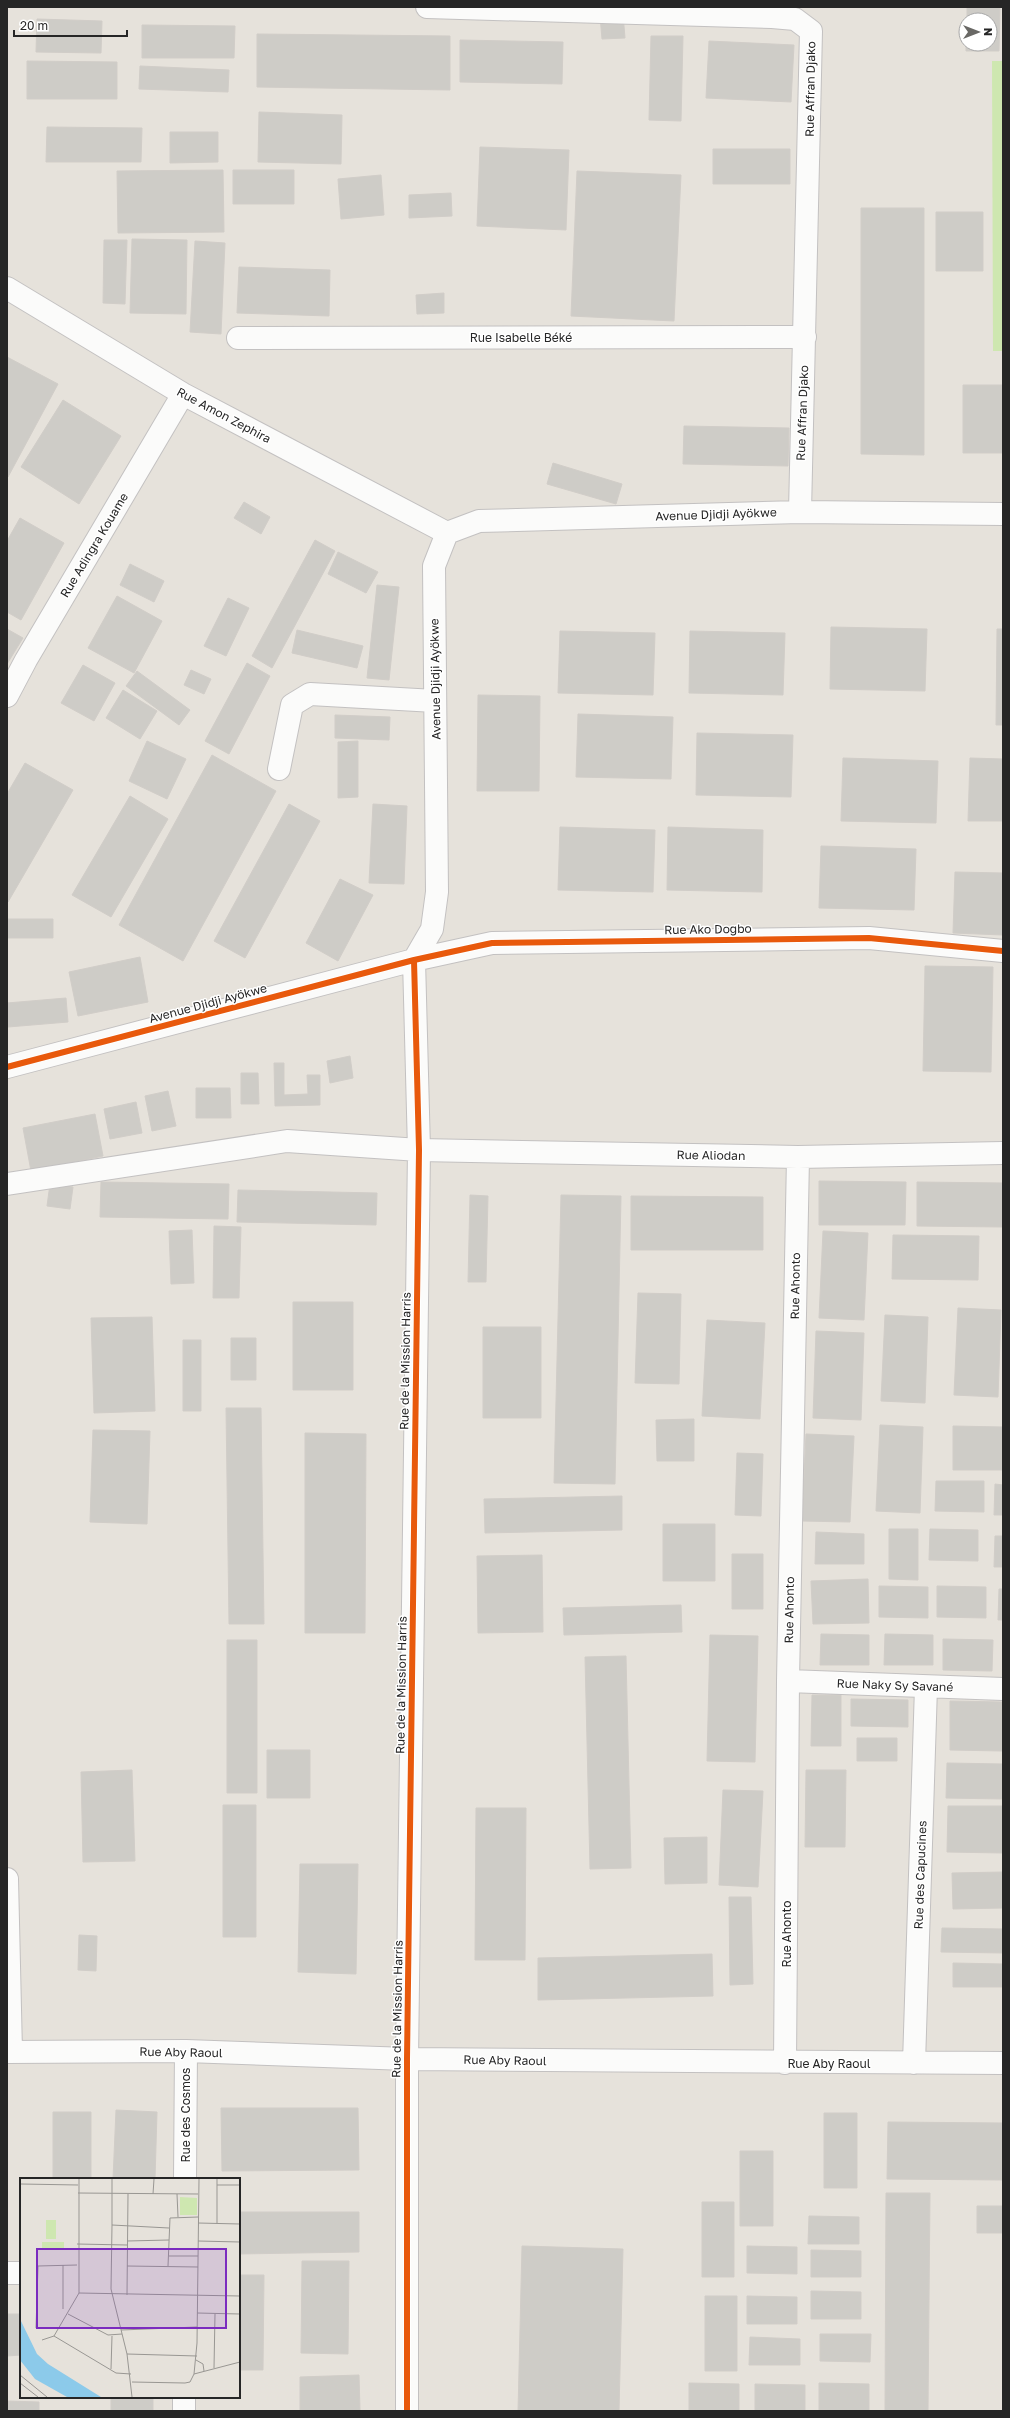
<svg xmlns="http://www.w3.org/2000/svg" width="1010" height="2418" font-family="'Golos Text',sans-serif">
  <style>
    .pitch { fill: #cee7b0 }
    .building { fill: #ceccc7; stroke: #d1cdc8 }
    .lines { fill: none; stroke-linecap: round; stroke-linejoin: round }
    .minor-casing { stroke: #c3c1c1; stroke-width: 24 }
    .minor { stroke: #fbfbfa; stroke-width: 22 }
    .cycleway-casing { stroke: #fff; stroke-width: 8 }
    .cycleway { stroke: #e8590c; stroke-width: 6 }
    .labels { text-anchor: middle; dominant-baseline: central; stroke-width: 3; stroke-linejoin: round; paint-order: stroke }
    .street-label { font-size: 12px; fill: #262626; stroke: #fff }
    .inset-road { fill: none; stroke: #999793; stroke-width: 1 }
    .view { fill: #7b2cbf; fill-opacity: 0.15; stroke: #7b2cbf; stroke-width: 2 }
    .inset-edge { fill: none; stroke: #262626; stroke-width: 2 }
  </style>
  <rect width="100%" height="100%" fill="#e6e2db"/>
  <path class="pitch" d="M992 61H1003V351H993Z"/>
  <path class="building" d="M967 7H1000L999 51H966V44H990V20H967Z
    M623 14 625 38 602 39 600 16Z
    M37 19 102 21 101 53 36 52Z
    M142 25 235 26 234 58H142Z
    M257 34 450 36V90L257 87Z
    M651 36H683L681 121 649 120Z
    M460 40 563 42 562 84 460 82Z
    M709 41 794 45 791 102 706 98Z
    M27 61 117 62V99H27Z
    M140 66 229 70 228 92 139 89Z
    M259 112 342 115 341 164 258 162Z
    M47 127 142 128 141 162H46Z
    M170 132H218V162L170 163Z
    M480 147 569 150 566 230 477 226Z
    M713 149H790V184H713Z
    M223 170 224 232 118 233 117 171Z
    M233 170H294V204H233Z
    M577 171 681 175 674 321 571 316Z
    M381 175 384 215 341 219 338 179Z
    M451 193 452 216 409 218V195Z
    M861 208H924V455L861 454Z
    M936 212H983V271H936Z
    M132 239 187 240 186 314 130 313Z
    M104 240H127L125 304 103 303Z
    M195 241 225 243 221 334 190 332Z
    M239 267 330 270 329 316 237 313Z
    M444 293V313L417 314 416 295Z
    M7 357 58 384 8 477 7 476Z
    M963 385H1003V453H963Z
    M63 400 121 436 79 504 21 467Z
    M684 426 789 428 788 466 683 464Z
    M553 463 622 484 616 504 547 484Z
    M244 502 270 517 261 534 234 518Z
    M20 518 64 543 21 620 7 612V541Z
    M315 540 335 551 272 668 252 656Z
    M338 552 378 572 366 593 328 574Z
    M130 564 164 581 154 602 120 585Z
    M377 585 399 587 389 680 367 678Z
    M117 596 162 621 134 673 88 648Z
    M228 598 249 608 226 656 204 646Z
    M831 627 927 629 925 691 830 689Z
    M7 629 23 638 7 664Z
    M997 629H1003V725H996Z
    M297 630 363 646 357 668 292 653Z
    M560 631 655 633 653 695 558 693Z
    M690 631 785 633 783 695 689 693Z
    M247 663 270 676 229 754 205 741Z
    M83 665 115 683 94 721 61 703Z
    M191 670 211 679 204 694 184 685Z
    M137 671 190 710 179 725 126 686Z
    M123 690 157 711 140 739 106 718Z
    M478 695 540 696 539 791H477Z
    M578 714 673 717 671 779 576 777Z
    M335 715 390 717 389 740 335 738Z
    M697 733 793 735 791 797 696 795Z
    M147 741 186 759 167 799 129 781Z
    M358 741V797L338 798V742Z
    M212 755 276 791 183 961 119 925Z
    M843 758 938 761 936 823 841 821Z
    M970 758 1003 759V821H968Z
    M25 763 73 790 8 902 7 794Z
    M130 796 168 819 111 917 72 895Z
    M289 804 320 821 245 958 214 941Z
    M373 804 407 806 404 884 369 883Z
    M560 827 655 830 653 892 558 890Z
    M668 827 763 830 762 892 667 890Z
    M821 846 916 849 914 910 819 908Z
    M955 872 1003 873V935L953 933Z
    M340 879 373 895 338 961 306 943Z
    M7 919H53V938H7Z
    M140 957 148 1002 78 1016 69 972Z
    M925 966 993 967 991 1072 923 1071Z
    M66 998 68 1022 8 1027 7 1003Z
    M350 1056 353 1078 330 1083 327 1061Z
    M274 1063H284V1095L308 1094 307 1075H320V1105L275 1106Z
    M241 1073H258L259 1104H241Z
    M196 1088H230L231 1118H196Z
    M168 1091 176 1126 152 1131 145 1096Z
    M136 1102 142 1133 110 1139 104 1109Z
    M95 1114 103 1156 31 1171 23 1128Z
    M819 1181 906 1182 905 1225H819Z
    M101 1182 229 1184 228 1219 100 1217Z
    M917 1182 1003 1183V1227L917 1226Z
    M50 1184 73 1187 70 1209 47 1206Z
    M238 1190 377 1193 376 1225 237 1222Z
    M470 1195 488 1196 486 1282H468Z
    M561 1195 621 1196 615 1484 554 1483Z
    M631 1196 763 1197V1250H631Z
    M214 1226 241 1227 239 1298H213Z
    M192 1230 194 1283 171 1284 169 1231Z
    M823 1231 868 1233 864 1320 819 1318Z
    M893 1235 979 1236 978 1280 892 1279Z
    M638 1293 681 1294 679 1384 635 1383Z
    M293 1302H353V1390H293Z
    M958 1308 1001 1310 998 1397 954 1395Z
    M885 1315 928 1317 925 1403 881 1401Z
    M152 1317 155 1411 94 1413 91 1318Z
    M707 1320 765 1323 760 1419 702 1416Z
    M483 1327H541V1418H483Z
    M816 1331 864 1333 861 1420 813 1418Z
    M231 1338H256V1380H231Z
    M183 1340H201V1411H183Z
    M226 1408H261L264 1624H229Z
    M694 1419V1461H657L656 1420Z
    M880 1425 923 1427 920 1513 876 1511Z
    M953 1426 1003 1427V1470H953Z
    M93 1430 150 1431 147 1524 90 1522Z
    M305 1433 366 1434 365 1633H305Z
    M806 1434 854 1436 850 1522 802 1521Z
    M737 1453 763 1454 761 1516 735 1515Z
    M936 1481H984V1512L935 1511Z
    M995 1484 1003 1485V1515H994Z
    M622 1496V1530L485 1533 484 1499Z
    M663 1524H715V1581H663Z
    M889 1529H918V1580L889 1579Z
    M930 1529 978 1530V1561L929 1560Z
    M816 1532 864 1534V1564H815Z
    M995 1536H1003V1567H994Z
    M732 1554H763V1609H732Z
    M542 1555 543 1632 478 1633 477 1556Z
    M868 1579 869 1623 813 1624 811 1581Z
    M879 1586 928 1587V1618L879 1617Z
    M937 1586 986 1587V1618L937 1617Z
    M999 1589H1003V1620H998Z
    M681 1605 682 1632 564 1635 563 1608Z
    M821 1634 869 1635V1665H820Z
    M885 1634 933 1635V1665H884Z
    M710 1635 758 1636 755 1762 707 1761Z
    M943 1639 993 1640 992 1671 943 1670Z
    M227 1640H257V1793H227Z
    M626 1656 631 1868 590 1869 585 1657Z
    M812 1695H841V1746H811Z
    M851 1699 908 1700V1727L851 1726Z
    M950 1701 1003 1702V1751L950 1750Z
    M857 1738H897V1761H857Z
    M267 1750H310V1798H267Z
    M947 1763 1003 1764V1799L946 1798Z
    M132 1770 135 1861 83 1862 81 1772Z
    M806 1770H846L845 1847H805Z
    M723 1790 763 1791 758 1887 719 1885Z
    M223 1805H256V1937H223Z
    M948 1806H1003V1853L947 1852Z
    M476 1808H526L525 1960H475Z
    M707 1837V1883L665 1884 664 1838Z
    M300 1864H358L356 1974 298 1972Z
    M1003 1872V1908L953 1909 952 1873Z
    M729 1897H751L753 1984 730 1985Z
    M942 1928 1003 1929V1953L941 1952Z
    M79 1935 97 1936 96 1971 78 1970Z
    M712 1954 713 1996 538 2000V1958Z
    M953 1963 1003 1964V1987H953Z
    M221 2108H358L359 2170 222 2171Z
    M116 2110 157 2112 155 2179H113Z
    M53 2112H91V2179H53Z
    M824 2113H857V2188H824Z
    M888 2122 1003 2123V2180L887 2179Z
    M740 2151H773V2226H740Z
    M886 2193H930L928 2411H885Z
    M702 2202H734V2277H702Z
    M977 2206H1003V2233H977Z
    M239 2212H359V2252L239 2254Z
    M809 2216 859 2217V2244H808Z
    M522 2246 623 2249 619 2411H518Z
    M747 2246 797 2247V2274L747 2273Z
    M811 2250 861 2251V2277H811Z
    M302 2261H349L348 2354 301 2353Z
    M239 2275H264L263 2370H239Z
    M811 2291 861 2292V2319H811Z
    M705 2296H737V2371H705Z
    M747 2296 797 2297V2324H747Z
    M7 2314H21V2355L7 2356Z
    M820 2334H871L870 2362 820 2361Z
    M750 2337 800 2339V2365H749Z
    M359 2375 360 2411H300V2377Z
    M689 2383 739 2384V2411L689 2410Z
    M819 2383 869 2384V2411L819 2410Z
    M755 2384 805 2385V2411H755Z
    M111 2397H153V2411H111Z
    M7 2401 39 2402V2411H7Z"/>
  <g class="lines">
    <defs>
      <path id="minor" d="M427 7 772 17 795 19 811 31 800 512
        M7 288 183 394 447 533
        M238 338 805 337
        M7 696 26 660 183 394
        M279 769 292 705 310 694 435 701
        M414 960 432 929 437 892 434 566 447 533 479 521 800 512 1003 514
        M7 1067 414 960 492 943 869 938 1003 951
        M7 1184 287 1141 419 1150 798 1157 1003 1153
        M788 1681 1003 1689
        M7 1879 11 2052
        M7 2052 186 2051 407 2059 1003 2063
        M785 2063 788 1681 798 1157
        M914 2063 926 1687
        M185 2179 186 2051
        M7 2273H21
        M184 2411V2397
        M407 2411V2059L419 1150 414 960"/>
    </defs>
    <use href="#minor" class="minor-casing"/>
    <use href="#minor" class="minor"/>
    <defs>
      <path id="cycleway" d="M7 1067 414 960 492 943 869 938 1003 951
        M407 2411V2059L419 1150 414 960"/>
    </defs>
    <use href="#cycleway" class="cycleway-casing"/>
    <use href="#cycleway" class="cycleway"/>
  </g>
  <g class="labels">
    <g class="street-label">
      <text transform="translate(810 89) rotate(-89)">Rue Affran Djako</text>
      <text x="521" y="337">Rue Isabelle Béké</text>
      <text transform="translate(802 413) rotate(-88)">Rue Affran Djako</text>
      <text transform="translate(224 415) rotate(28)">Rue Amon Zephira</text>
      <text transform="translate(716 514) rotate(-2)">Avenue Djidji Ayökwe</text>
      <text transform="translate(94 545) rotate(-59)">Rue Adingra Kouame</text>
      <text transform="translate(435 679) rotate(-91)">Avenue Djidji Ayökwe</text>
      <text transform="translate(708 929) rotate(-1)">Rue Ako Dogbo</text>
      <text transform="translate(208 1003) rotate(-15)">Avenue Djidji Ayökwe</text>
      <text transform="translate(711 1155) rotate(1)">Rue Aliodan</text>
      <text transform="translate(795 1286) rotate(-89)">Rue Ahonto</text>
      <text transform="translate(405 1361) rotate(-89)">Rue de la Mission Harris</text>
      <text transform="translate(789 1610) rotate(-89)">Rue Ahonto</text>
      <text transform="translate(401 1685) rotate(-89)">Rue de la Mission Harris</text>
      <text transform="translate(895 1685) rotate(2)">Rue Naky Sy Savané</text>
      <text transform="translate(920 1875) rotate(-88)">Rue des Capucines</text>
      <text transform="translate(786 1934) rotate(-90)">Rue Ahonto</text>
      <text transform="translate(397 2009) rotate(-89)">Rue de la Mission Harris</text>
      <text transform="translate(181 2052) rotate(1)">Rue Aby Raoul</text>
      <text transform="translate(505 2060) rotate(1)">Rue Aby Raoul</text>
      <text x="829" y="2063">Rue Aby Raoul</text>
      <text transform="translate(185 2115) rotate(-90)">Rue des Cosmos</text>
    </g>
  </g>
  <g transform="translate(20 2178)">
    <rect width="220" height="220" fill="#e6e2db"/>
    <path d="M160 19 177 20V37H160ZM26 42H36V61H26ZM22 64H44V72H22Z" fill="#cee7b0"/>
    <path d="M0 141 17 176 28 186 81 219H47L15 201 0 182Z" fill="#8ccaea"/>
    <path class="inset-road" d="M92 1V47L149 50M1 6 58 7M197 7H220M58 15 178 16M133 16 134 1M157 16 158 39M178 45 220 46M197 46V1M92 47 91 111 107 176 112 219M107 63 149 62M178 63 220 64M57 66 107 67M149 78H178M43 87V131M107 88 178 89M148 88 150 40 178 39M59 115 220 118M59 115V1M107 117 108 16M177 135 220 136M48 136 88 157 102 156M16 150 18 88 57 87M101 152 177 149M34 158 96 195 111 196M22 162 34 158 59 115M107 176 177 178M176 182 183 186 184 193M194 190 195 136M91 191 92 158M174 196 220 184M0 197 27 219M112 204 165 205 170 204 174 196 177 165 179 1M0 205 18 219"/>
    <path class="view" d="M17 71H206V150H17Z"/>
    <rect width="220" height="220" class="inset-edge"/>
  </g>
  <rect width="1010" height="2418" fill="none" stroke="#262626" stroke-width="16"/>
  <g transform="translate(978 32) rotate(90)"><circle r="19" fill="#ffffff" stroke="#a8a8a8"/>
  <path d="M0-3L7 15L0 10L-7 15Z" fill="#696865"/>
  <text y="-6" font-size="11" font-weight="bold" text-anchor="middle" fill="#262626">N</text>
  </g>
  <path d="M14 30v6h113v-6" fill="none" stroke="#262626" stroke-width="2"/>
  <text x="20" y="30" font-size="12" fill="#262626" stroke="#ffffff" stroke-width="3" paint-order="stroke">20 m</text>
</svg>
